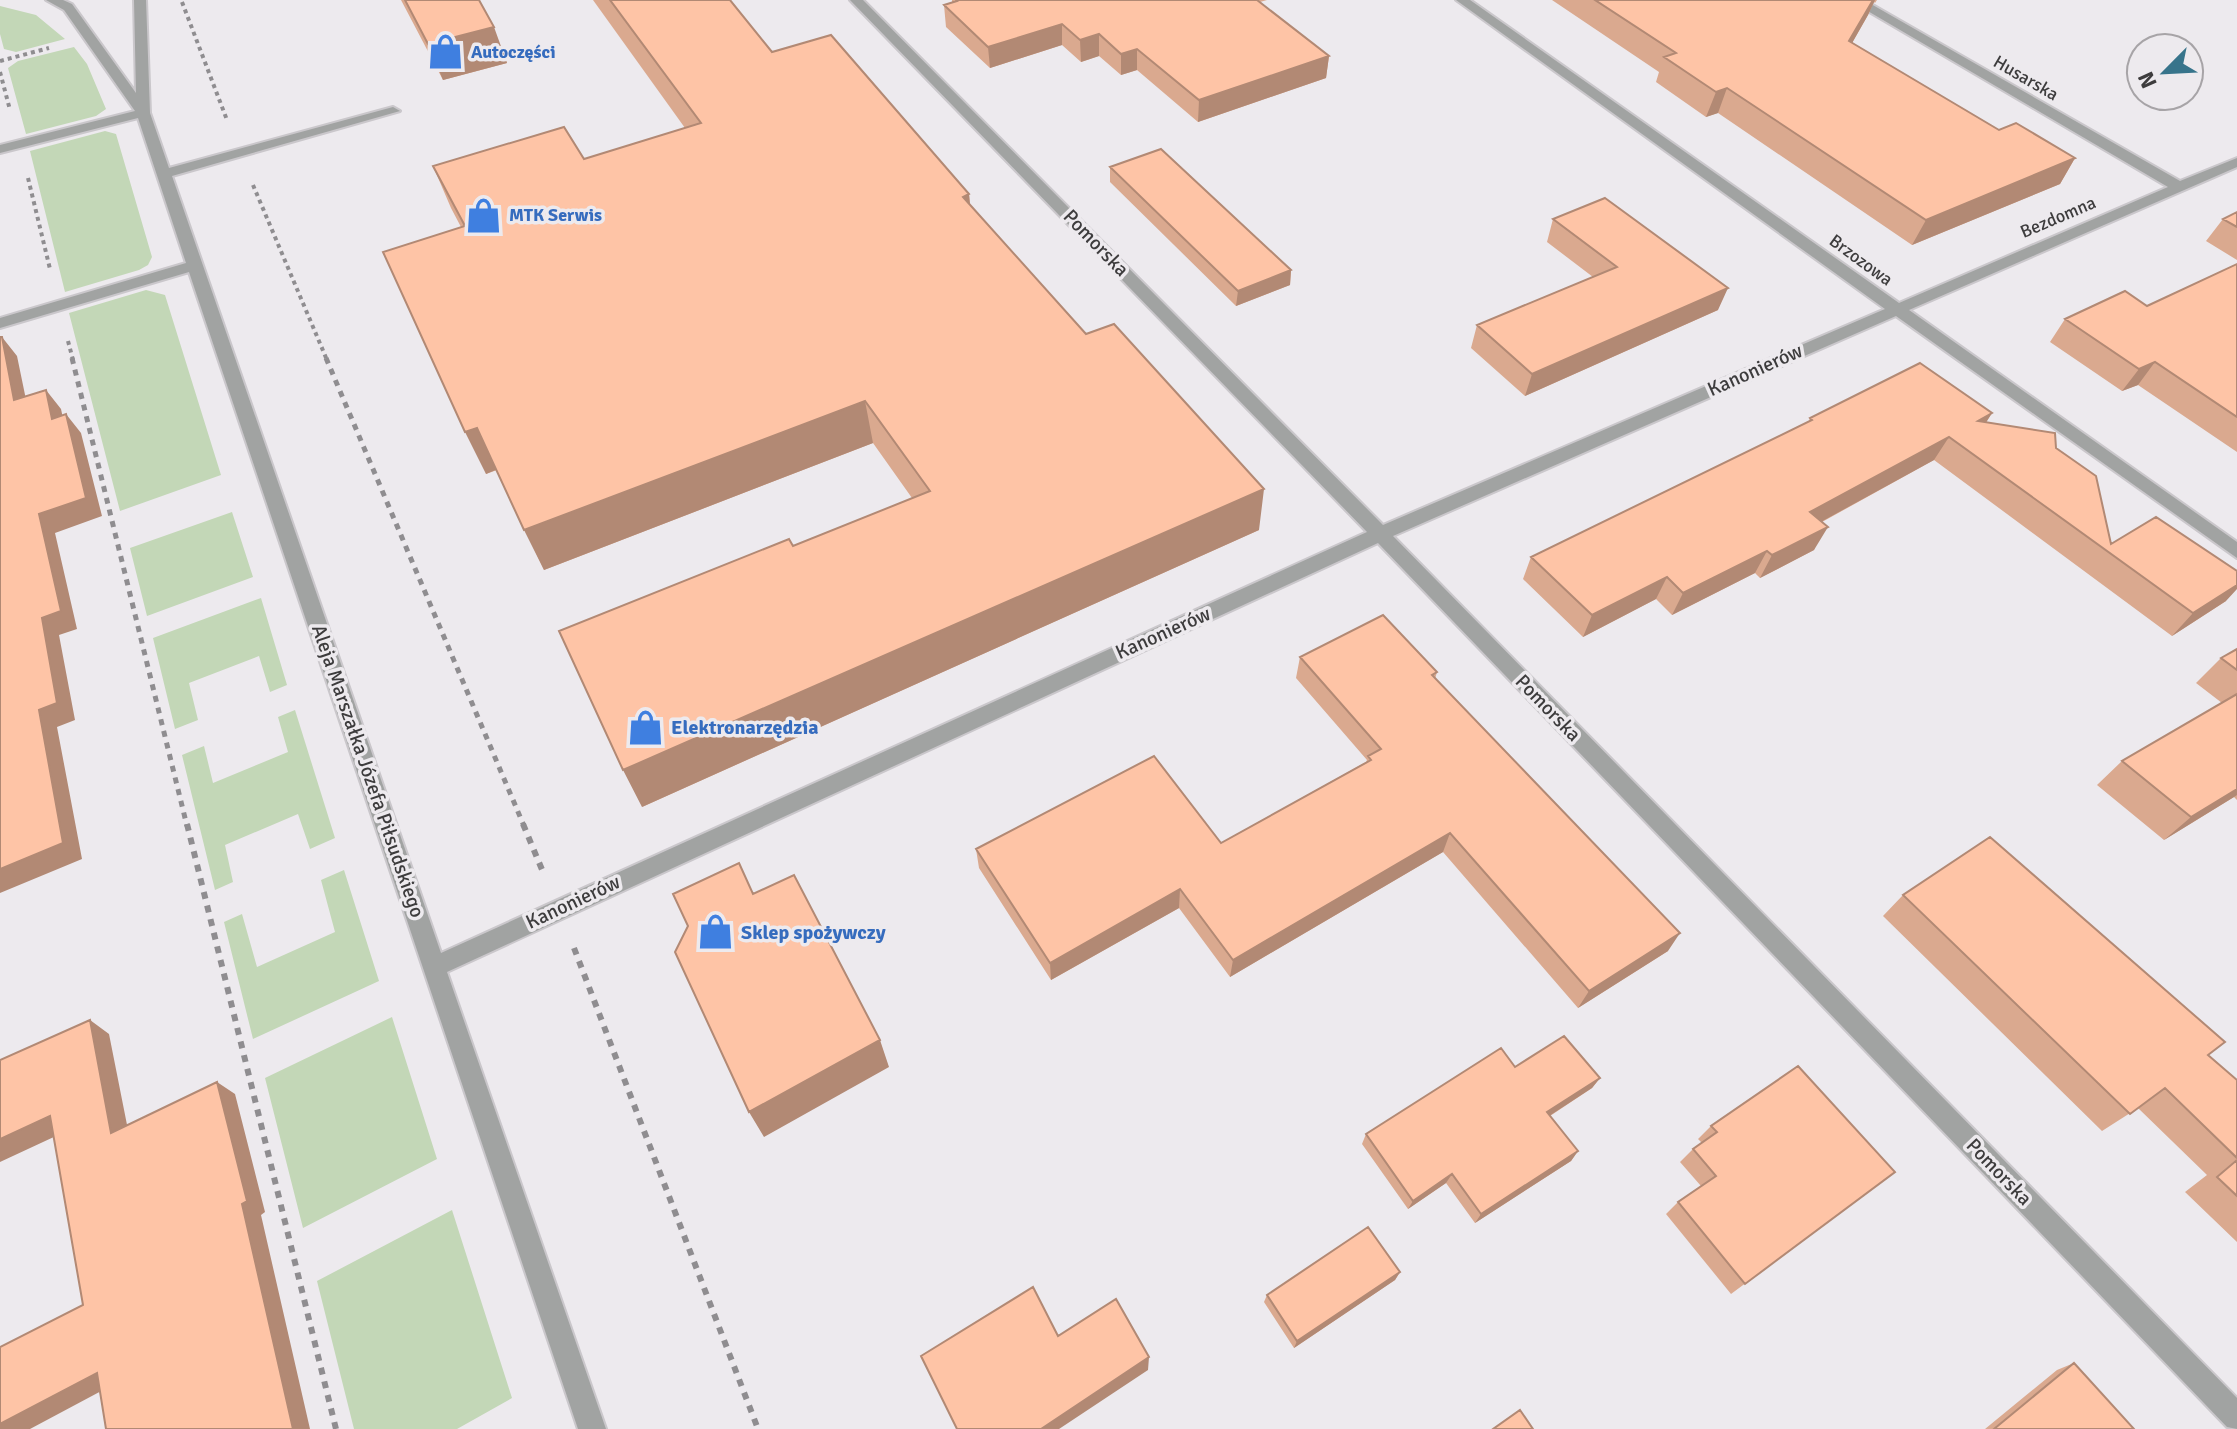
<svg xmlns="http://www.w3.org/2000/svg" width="2237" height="1429" font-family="Signika,sans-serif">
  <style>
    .green { fill: #c3d7b7 }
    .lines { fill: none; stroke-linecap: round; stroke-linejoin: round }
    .minor-casing { stroke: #cac7cb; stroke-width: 4 }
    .path-far2 { stroke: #8f8d90; stroke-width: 4; stroke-dasharray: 4 4; stroke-linecap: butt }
    .path-far1 { stroke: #8f8d90; stroke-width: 5; stroke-dasharray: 6 6; stroke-linecap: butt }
    .path { stroke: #8f8d90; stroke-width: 6; stroke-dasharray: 7 7; stroke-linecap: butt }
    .minor { fill: #a1a3a2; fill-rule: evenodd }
    .wall { fill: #daa98f }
    .shaded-wall { fill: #b28974 }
    .building { fill: #fec4a6; stroke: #b28974; stroke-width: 2 }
    .labels { text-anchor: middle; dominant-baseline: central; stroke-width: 7; stroke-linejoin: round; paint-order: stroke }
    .far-shop-label { font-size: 18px; font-weight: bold; fill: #366cbe; stroke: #edeaee; text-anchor: start }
    .far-street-label { font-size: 18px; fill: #3d3c3d; stroke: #edeaee }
    .street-label { font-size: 20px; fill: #3d3c3d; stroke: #edeaee }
    .shop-label { font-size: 20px; font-weight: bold; fill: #366cbe; stroke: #edeaee; text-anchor: start }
  </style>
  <rect width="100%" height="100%" fill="#edeaee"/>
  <path class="green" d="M0 6 36 15 65 39 16 52 4 49 0 34Z
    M74 47 87 64 106 109 96 116 26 134 8 68 18 61Z
    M105 131 116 134 152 257 148 265 139 270 65 292 30 151Z
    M146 290 165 295 221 475 120 511 69 313Z
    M232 512 253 577 147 616 130 548Z
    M261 598 287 685 270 692 259 656 189 683 198 720 175 729 153 638Z
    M295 710 335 838 310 849 298 814 225 845 233 882 215 890 182 755 204 746 213 783 288 752 278 717Z
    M344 870 379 981 253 1039 224 922 242 914 257 967 335 932 321 880Z
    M392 1017 437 1159 303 1228 265 1078Z
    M452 1210 512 1398 457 1429H354L317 1281Z"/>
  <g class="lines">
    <defs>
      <path id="minor" d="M46 0H63L72 4 136 93 134 0H146L150 113 169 168 393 107 400 111 172 176 441 953 1367 532 850 0H863L1383 525 1885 309 1456 0H1470L1899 303 2168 187 1849 0H1864L2180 181 2237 158V167L1909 310 2237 542V558L1896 316 1393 536 2237 1398V1429L2227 1427 1378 543 447 972 606 1429H578L189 272 0 328V318L186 263 138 118 0 153V145L135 111 64 10Z"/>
    </defs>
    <use href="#minor" class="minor-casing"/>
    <path class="path-far2" d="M182 2 227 120
      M0 61 49 48
      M0 72 10 110
      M28 178 50 269
      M253 185 327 360
      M68 341 73 360"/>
    <path class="path-far1" d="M72 358 187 826
      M326 358 524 826"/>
    <path class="path" d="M187 824 336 1429
      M523 824 543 872
      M574 948 758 1429"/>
    <use href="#minor" class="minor"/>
  </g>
  <path class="wall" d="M401 0H479L507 63 443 80Z
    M593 0H730L772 52 969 194 970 205 1259 530 642 807 793 546 912 498 873 443 544 570 497 470 486 474 461 227 451 208 433 166 584 159 685 128Z
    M952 0H1267L1260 2 1329 56 1326 78 1198 122 1137 70 1121 75 1099 56 1081 62 1062 45 990 68 946 27 944 5 952 3Z
    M1552 0H1877L1875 3 1874 2 1868 15 1852 43 1999 130 2075 158 2060 184 1912 245 1718 113 1706 117 1656 82 1659 72Z
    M1110 167 1291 270 1290 285 1236 306 1110 182Z
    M2237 212V260L2206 241 2223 219Z
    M1553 219 1718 310 1525 396 1471 348 1477 325 1593 277 1547 242Z
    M2237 264V452L2138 385 2122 391 2050 342 2065 319 2147 306Z
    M1992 413 1986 422 2056 448 2111 544 2226 601 2172 636 1934 460 1822 522 1814 550 1760 578 1755 573 1672 615 1656 599 1583 637 1523 579 1531 557 1808 423 1810 418Z
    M2237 649V800L2234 797 2164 840 2097 785 2122 761 2222 703 2196 683 2221 658Z
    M1300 657 1437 672 1435 679 1668 951 1578 1008 1443 852 1230 977 1179 908 1051 980 979 868 976 849 1221 843 1366 762 1367 760 1296 678Z
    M1903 895 2208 1055 2237 1080V1242L2185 1192 2207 1175 2138 1108 2102 1131 1883 916Z
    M1515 1067 1600 1078 1592 1088 1550 1116 1578 1151 1571 1161 1475 1223 1446 1183 1408 1209 1362 1144 1366 1134Z
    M1711 1126 1895 1172 1731 1294 1666 1214 1678 1202 1701 1186 1680 1162 1693 1149 1702 1143 1698 1139Z
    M1400 1272 1395 1280 1294 1348 1264 1302 1267 1295Z
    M2074 1363 2134 1429H1985L2057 1370Z"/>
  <path class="shaded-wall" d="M1873 0H1875L1868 15 1839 66 1849 41Z
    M1062 24V45L990 68 988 47Z
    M494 27 507 63 443 80 428 44Z
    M1099 34V56L1081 62 1080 40Z
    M1137 49V70L1121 75V54Z
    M1329 56 1326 78 1198 122 1199 100Z
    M1727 88 1718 113 1706 117 1716 92Z
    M2075 158 2060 184 1912 245 1926 220Z
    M969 194 973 237 963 197Z
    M1291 270 1290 285 1236 306 1238 291Z
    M1728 288 1718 310 1525 396 1532 374Z
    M2 337 17 356 30 419 14 400Z
    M2155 362 2138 385 2122 391 2139 369Z
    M46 390 61 409 67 437 52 419Z
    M865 401 873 443 544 570 524 530Z
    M1992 413 1977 437 1978 421Z
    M66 414 81 433 102 516 55 533 77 629 59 635 75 720 57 727 82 859 0 893V869L39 710 42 618 39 514Z
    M477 428 498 469 486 474 465 432Z
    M1949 437 1934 460 1797 535 1810 512Z
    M1264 489 1259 530 642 807 623 770Z
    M1828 527 1814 550 1760 578 1772 555Z
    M1767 551 1755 573 1672 615 1683 593Z
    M1667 577 1656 599 1583 637 1592 615Z
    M2237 585V589L2226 601 2172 636 2193 613Z
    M2237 789V795L2234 797 2164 840 2191 817Z
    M1450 833 1443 852 1230 977 1233 960Z
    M1180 889 1179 908 1051 980 1050 963Z
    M1680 933 1668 951 1578 1008 1589 991Z
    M90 1020 109 1034 131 1145 111 1133Z
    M880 1040 889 1067 764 1137 749 1112Z
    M1600 1078 1592 1088 1540 1122 1547 1112Z
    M217 1082 235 1094 265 1212 261 1215 310 1429H293L242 1204Z
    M50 1116 71 1129 0 1162V1139Z
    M1578 1151 1571 1161 1475 1223 1481 1214Z
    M1452 1174 1446 1183 1408 1209 1413 1201Z
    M1400 1272 1395 1280 1294 1348 1297 1341Z
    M1149 1357 1148 1370 1059 1429H1041Z
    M97 1373 120 1381 30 1429H0V1424Z"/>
  <path class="building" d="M405 0H479L494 27 428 44Z
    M610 0H730L772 52 831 35 969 194 963 197 1086 334 1114 324 1264 489 623 770 559 631 789 539 793 546 930 491 865 401 524 530 477 428 465 432 383 252 465 226 433 166 564 127 584 159 701 123Z
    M956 0H1257L1329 56 1199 100 1137 49 1121 54 1099 34 1080 40 1062 24 988 47 944 5 957 1Z
    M1595 0H1873L1849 41 1999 130 2016 123 2075 158 1926 220 1727 88 1716 92 1664 57 1676 53Z
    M1161 149 1291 270 1238 291 1110 167Z
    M1605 198 1728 288 1532 374 1477 325 1617 267 1553 219Z
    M2237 212V227L2223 219Z
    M2237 264V417L2155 362 2139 369 2065 319 2125 291 2147 306Z
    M0 337H2L14 400 46 390 52 419 66 414 86 498 39 514 61 611 42 618 57 703 39 710 63 843 0 869Z
    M1920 363 1992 413 1978 421 2055 433 2056 448 2096 476 2111 544 2156 517 2237 571V585L2193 613 1949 437 1810 512 1828 527 1772 555 1767 551 1683 593 1667 577 1592 615 1531 557 1812 420 1810 418Z
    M1383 615 1437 672 1432 675 1680 933 1589 991 1450 833 1233 960 1180 889 1050 963 976 849 1154 756 1221 843 1371 760 1368 756 1381 749 1300 657Z
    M2237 649V670L2221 658Z
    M2237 694V789L2191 817 2122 761Z
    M1990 837 2225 1042 2208 1055 2237 1080V1158L2165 1088 2130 1114 1903 895Z
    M739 863 753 894 794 875 880 1040 749 1112 675 952 688 926 673 894Z
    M90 1020 111 1133 217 1082 247 1201 242 1204 293 1429H106L97 1373 0 1424V1347L83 1305 50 1116 0 1139V1060Z
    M1564 1036 1600 1078 1547 1112 1578 1151 1481 1214 1452 1174 1413 1201 1366 1134 1501 1048 1515 1067Z
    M1798 1066 1895 1172 1745 1284 1678 1202 1716 1176 1693 1149 1717 1132 1711 1126Z
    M2237 1160V1196L2217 1177Z
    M1368 1227 1400 1272 1297 1341 1267 1295Z
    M1033 1287 1058 1336 1116 1299 1149 1357 1041 1429H957L921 1356Z
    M2074 1363 2134 1429H1994Z
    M1520 1410 1533 1429H1493Z"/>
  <defs>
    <symbol id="shop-bare" viewBox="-9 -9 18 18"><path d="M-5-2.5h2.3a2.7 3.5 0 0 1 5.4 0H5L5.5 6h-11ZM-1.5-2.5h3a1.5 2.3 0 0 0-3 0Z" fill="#3f7fe0" stroke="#edeaee" stroke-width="2.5" paint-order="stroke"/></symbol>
  </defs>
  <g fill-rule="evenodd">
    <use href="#shop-bare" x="420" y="26" width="51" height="51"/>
    <use href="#shop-bare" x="458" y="190" width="51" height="51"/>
    <use href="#shop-bare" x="620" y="702" width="51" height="51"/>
    <use href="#shop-bare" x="690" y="906" width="51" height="51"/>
  </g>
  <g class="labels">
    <g class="far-shop-label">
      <text x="471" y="52">Autoczęści</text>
      <text x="509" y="215">MTK Serwis</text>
    </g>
    <g class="far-street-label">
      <text transform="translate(2026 78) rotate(30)">Husarska</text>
      <text transform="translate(2058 217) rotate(-23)">Bezdomna</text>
      <text transform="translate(1861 260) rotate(36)">Brzozowa</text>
    </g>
    <g class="street-label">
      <text transform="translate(1096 243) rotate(46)">Pomorska</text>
      <text transform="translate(1755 370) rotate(-24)">Kanonierów</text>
      <text transform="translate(1163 633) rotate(-24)">Kanonierów</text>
      <text transform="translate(1548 708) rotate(46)">Pomorska</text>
      <text transform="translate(368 771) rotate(71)">Aleja Marszałka Józefa Piłsudskiego</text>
      <text transform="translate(573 902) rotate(-25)">Kanonierów</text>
      <text transform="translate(1999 1172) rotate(46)">Pomorska</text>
    </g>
    <g class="shop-label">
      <text x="671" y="727">Elektronarzędzia</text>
      <text x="741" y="932">Sklep spożywczy</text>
    </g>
  </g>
  <g transform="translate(2165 72) rotate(246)"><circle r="38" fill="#edeaee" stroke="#a7a4a7" stroke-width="2"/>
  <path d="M0-6L14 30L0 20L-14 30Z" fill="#37748b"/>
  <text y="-12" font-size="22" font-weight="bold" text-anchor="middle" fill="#3d3c3d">N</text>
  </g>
</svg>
